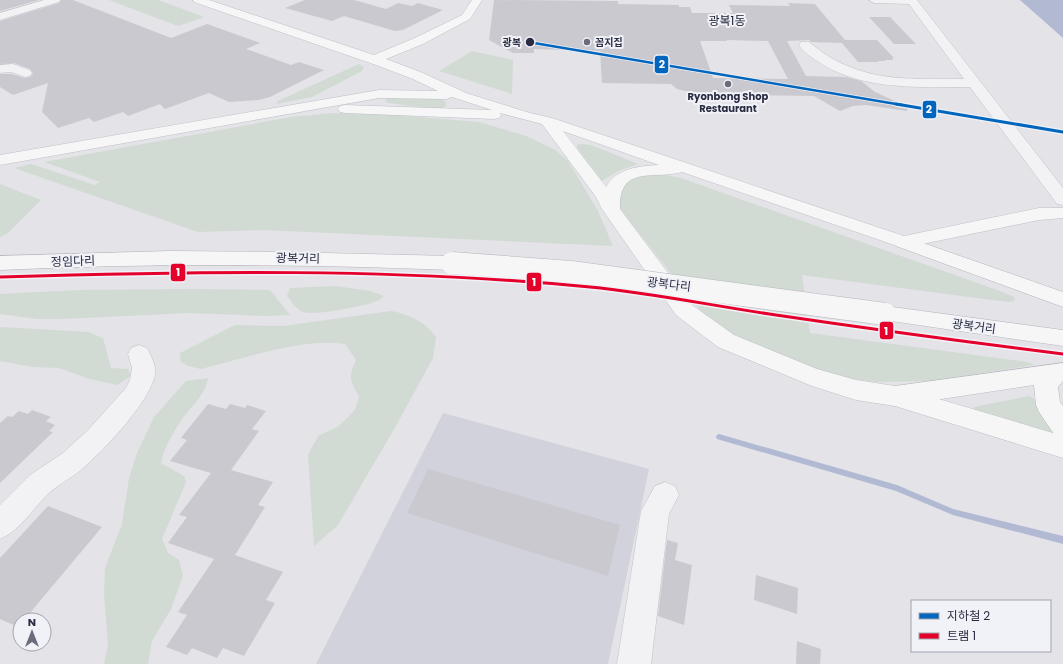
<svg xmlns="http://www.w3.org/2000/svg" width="1063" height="664" font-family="Poppins,'Noto Sans KR',sans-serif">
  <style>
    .built { fill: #d1d2db }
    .green { fill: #d1dbd3 }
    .water { fill: #b1b9d3 }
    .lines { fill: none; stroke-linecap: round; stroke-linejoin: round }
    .stream { fill: #b1b9d3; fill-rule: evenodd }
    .building { fill: #c9c9cf; fill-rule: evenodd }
    .minor-casing { stroke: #c1c1c6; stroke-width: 1 }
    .major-casing { stroke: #bfc0c6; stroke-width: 1 }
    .highway-casing { stroke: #b5b6bd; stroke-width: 1 }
    .minor { fill: #f2f2f5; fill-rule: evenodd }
    .major { fill: #f6f6f7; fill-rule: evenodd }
    .highway { fill: #f6f6f7; fill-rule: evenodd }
    .highway-bridge-casing { stroke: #b5b6bd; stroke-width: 23; stroke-linecap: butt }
    .highway-bridge { stroke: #f6f6f7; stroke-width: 22 }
    .tram-1-casing { stroke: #f1f2f7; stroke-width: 6 }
    .tram-1 { stroke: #e4002b; stroke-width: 3 }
    .metro-1-far1-casing { stroke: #f1f2f7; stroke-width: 4 }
    .metro-1-casing { stroke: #f1f2f7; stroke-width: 5.5 }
    .metro-1-far1 { stroke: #0065bd; stroke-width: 2.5 }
    .metro-1 { stroke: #0065bd; stroke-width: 3 }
    .stop-dot { fill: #292c42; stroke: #f1f2f7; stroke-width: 1.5 }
    .poi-dot { fill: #6a6c7c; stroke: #f1f2f7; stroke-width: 1.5 }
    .labels { text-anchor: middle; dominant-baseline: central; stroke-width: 4; stroke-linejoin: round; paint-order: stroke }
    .far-stop-label { font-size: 10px; font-weight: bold; fill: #292c42; stroke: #f1f2f7; text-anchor: end }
    .far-poi-label { font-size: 10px; font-weight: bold; fill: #292c42; stroke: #f1f2f7; text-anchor: start }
    .far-quarter-label { font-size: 12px; fill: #1b1d33; stroke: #f1f2f7 }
    .street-label { font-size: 12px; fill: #292c42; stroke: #f1f2f7 }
    .line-badge { stroke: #f1f2f7; stroke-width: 1.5 }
    .badge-label { font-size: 11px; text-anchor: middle; font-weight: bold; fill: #fff }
  </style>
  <rect width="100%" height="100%" fill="#e3e3e8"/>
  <path class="built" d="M443 413 649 469 608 664H316Z"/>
  <path class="green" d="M109 0H158L204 17 178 26Z
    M472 51 513 60 512 94 439 71Z
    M359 64 364 67 362 71 312 97 276 104 278 101Z
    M390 97C403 97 436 94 446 102V106L441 109H434L389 103 386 102V99Z
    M334 113 381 114 479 122 526 136 555 150 568 161 598 211 613 246 264 230 198 232 14 168 31 164 95 185 100 182 44 162 291 117Z
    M581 144 591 145 638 164 618 171 602 181H599L577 148V145Z
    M662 174 681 178 1000 291 1014 297 1015 300 1010 302 992 300 802 275 810 333 1027 362 1034 365 930 381 877 382 824 375 735 338 704 315 617 205C617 201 616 195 618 192 626 176 647 175 662 174Z
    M0 184 41 200 8 233 0 237Z
    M334 286 371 291 384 296C382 298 380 300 377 301 364 306 316 316 303 312 296 309 292 302 287 296L290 288Z
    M193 289 270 290 290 315 266 316 189 313 62 319H37L0 314V294L80 290Z
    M391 311C408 314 426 322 436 337L433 358 397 424 338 525 314 546 308 455 318 436 339 426 355 410 359 397C350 380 348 378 356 360L345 344C302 337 244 359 201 369L188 366 181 362 180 353 235 325 283 326Z
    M0 327 88 332 103 338 111 368 128 369 131 376 117 385 90 379 59 368 33 367 0 361Z
    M208 378C206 395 190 407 180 422 172 435 164 448 161 463L184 476 186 482 162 539 168 553 179 560 183 576 171 609 152 641 148 664H104L108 645 104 594 105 568 122 524 129 478 137 453 154 417 186 381Z
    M1029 396 1034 399 1054 433H1046L973 411 974 407Z"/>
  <path class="water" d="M1020 0H1063V38Z"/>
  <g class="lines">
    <path class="stream" d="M719 434 897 485 953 509 1063 536V544L953 515 896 491 717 439 716 437 717 435Z"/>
  </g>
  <path class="building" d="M0 0H39L0 11Z
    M61 0H73L171 38 207 24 260 43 246 49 291 65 299 62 324 70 270 97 259 100 229 102 209 93 165 109 160 104 128 116 123 112 94 122 89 118 58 128 42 112 48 83 13 95 0 87V74H11L25 78 30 77 33 74 30 69 14 63 0 64V21L59 3Z
    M305 0H354L386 9 398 3 412 6 418 3 443 10 403 30 395 31 344 16 332 21 285 8Z
    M494 0 618 1V4L679 5V7H690L692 13H733L729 5 790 6 788 3 815 4 845 40H877L894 58H892L893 60H885L886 61H878L879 62H858L842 43 811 42 809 40 787 41 806 76 846 77 861 81 875 92 908 107 907 111 866 105 853 106 840 111 814 96 690 94 689 92 677 89 671 84 602 83 600 51 534 49V53H513L489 40ZM727 40 768 41 788 79 713 78 700 41H727Z
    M869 17H890L916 44H894Z
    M208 404 226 409 230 404 245 408 247 405 266 411 252 429 259 431 231 470 273 482 258 505 265 507 235 555 283 572 266 600 275 603 244 656 223 648 217 658 192 648 187 655 166 647 187 615 178 612 214 559 168 543 187 517 179 515 211 473 170 461 187 440 181 438Z
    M32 410 51 417 46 421 55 425 49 431 53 432 0 483V423L8 416 12 417 19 411 28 414Z
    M428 469 620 525 608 576 407 513Z
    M48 506 102 527 24 620H20V624L18 627 0 619V558Z
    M667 540 678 543 675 560 692 565 684 625 658 616Z
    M756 575 798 588 797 614 754 600Z
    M797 641 821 649 820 664H796Z"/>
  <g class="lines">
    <defs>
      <path id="minor" d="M44 0H60L59 2 0 20V13Z
        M869 0H917L1063 188V205L1057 204 970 87C919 87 861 91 817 61 811 57 803 52 799 45L801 42H809C857 83 905 79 964 79L909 4 874 3Z
        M13 64 30 70 32 73 30 76 25 77 11 72 0 73V65Z
        M139 345 147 348C150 354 154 361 155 368 159 394 101 453 81 470 71 478 59 484 49 493 33 508 20 531 0 539V505L30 475 63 453 89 429 125 389 130 380 132 368 128 354 131 348Z
        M665 482 675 486 679 495 669 514 651 664H617L641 511 655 486Z"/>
      <path id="major" d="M193 0H209L374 55 415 38 462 15 472 0H482L470 19 423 44 386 59 423 73 466 93 530 113 552 118 904 236 1039 208H1063V218L1039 220 903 248 682 172C653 180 619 164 620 209L692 305 734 335 817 369 856 380 895 386 1063 436V458L895 406 856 400 812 386 718 347 676 315 602 209 596 197 542 124 500 113 501 115 499 118 494 119 345 113 340 112 338 109 340 106 345 105 492 110 452 97 447 99 379 98 0 165V155L379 90 438 91 413 79 376 65 194 2ZM563 131 659 165C640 166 616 168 606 187Z"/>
      <path id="highway" d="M903 236 1063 292V307L896 246 894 242 896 238Z
        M170 251 282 252 452 256 459 258 462 263 459 268 452 270C301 264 151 263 0 270V256Z
        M885 306 1063 330V346L877 319 874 314 877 309Z
        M1063 363V381L1058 387 1060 402 1063 406V437L1054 434 1039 412 1036 405 1034 385 895 406 886 403 883 396 886 389 895 386Z"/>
    </defs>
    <use href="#minor" class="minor-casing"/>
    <use href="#major" class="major-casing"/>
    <use href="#highway" class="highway-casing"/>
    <use href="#minor" class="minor"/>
    <use href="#major" class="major"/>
    <use href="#highway" class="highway"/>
    <defs>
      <path id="highway-bridge" d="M452 263 571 272 885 314"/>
    </defs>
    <use href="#highway-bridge" class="highway-bridge-casing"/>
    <use href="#highway-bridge" class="highway-bridge"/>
    <defs>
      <path id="tram-1" d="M0 277C197 271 394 268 590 287 652 293 714 306 776 315 871 329 967 342 1063 354"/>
    </defs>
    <use href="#tram-1" class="tram-1-casing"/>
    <use href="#tram-1" class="tram-1"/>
    <defs>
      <path id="metro-1-far1" d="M528 42 902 105"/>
      <path id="metro-1" d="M896 104 1063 132"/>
    </defs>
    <use href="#metro-1-far1" class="metro-1-far1-casing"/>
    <use href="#metro-1" class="metro-1-casing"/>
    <use href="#metro-1-far1" class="metro-1-far1"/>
    <use href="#metro-1" class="metro-1"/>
  </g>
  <circle class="stop-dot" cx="530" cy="42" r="5"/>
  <g class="poi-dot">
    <circle cx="587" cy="42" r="4"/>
    <circle cx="728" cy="84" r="4"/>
  </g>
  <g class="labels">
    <g class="far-stop-label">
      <text x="521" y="42">광복</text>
    </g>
    <g class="far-poi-label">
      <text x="595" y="42">꼼지집</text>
      <text x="728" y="96" text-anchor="middle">Ryonbong Shop<tspan x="728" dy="12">Restaurant</tspan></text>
    </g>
    <g class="far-quarter-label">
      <text x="727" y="20">광복1동</text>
    </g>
    <g class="street-label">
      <text transform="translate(298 258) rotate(1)">광복거리</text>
      <text transform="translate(73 261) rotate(-2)">정임다리</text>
      <text transform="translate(669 284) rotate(7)">광복다리</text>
      <text transform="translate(974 326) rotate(8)">광복거리</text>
    </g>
  </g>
  <g class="line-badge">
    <rect x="654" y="55" width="15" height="19" rx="4" fill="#0065bd"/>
    <rect x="922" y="100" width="15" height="19" rx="4" fill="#0065bd"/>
    <rect x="170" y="263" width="16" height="19" rx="4" fill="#e4002b"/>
    <rect x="526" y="272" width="16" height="20" rx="4" fill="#e4002b"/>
    <rect x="879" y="321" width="15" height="19" rx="4" fill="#e4002b"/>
  </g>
  <g class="badge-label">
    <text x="662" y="68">2</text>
    <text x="929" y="113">2</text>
    <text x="178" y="276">1</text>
    <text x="534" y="286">1</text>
    <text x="886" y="335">1</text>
  </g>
  <rect x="911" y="600" width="140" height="52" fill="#f1f2f7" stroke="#a1a3af"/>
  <rect x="919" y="613" width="20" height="6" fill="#0065bd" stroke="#a1a3af"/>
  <text x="947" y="620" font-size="12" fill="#292c42">지하철 2</text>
  <rect x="919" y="633" width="20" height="6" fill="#e4002b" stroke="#a1a3af"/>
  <text x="947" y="640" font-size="12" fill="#292c42">트램 1</text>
  <g transform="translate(32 632)"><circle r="19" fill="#f1f2f7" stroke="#a1a3af"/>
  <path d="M0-3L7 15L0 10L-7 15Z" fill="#6a6c7c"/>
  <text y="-6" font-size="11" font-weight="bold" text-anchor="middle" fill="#292c42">N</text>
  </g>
</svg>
